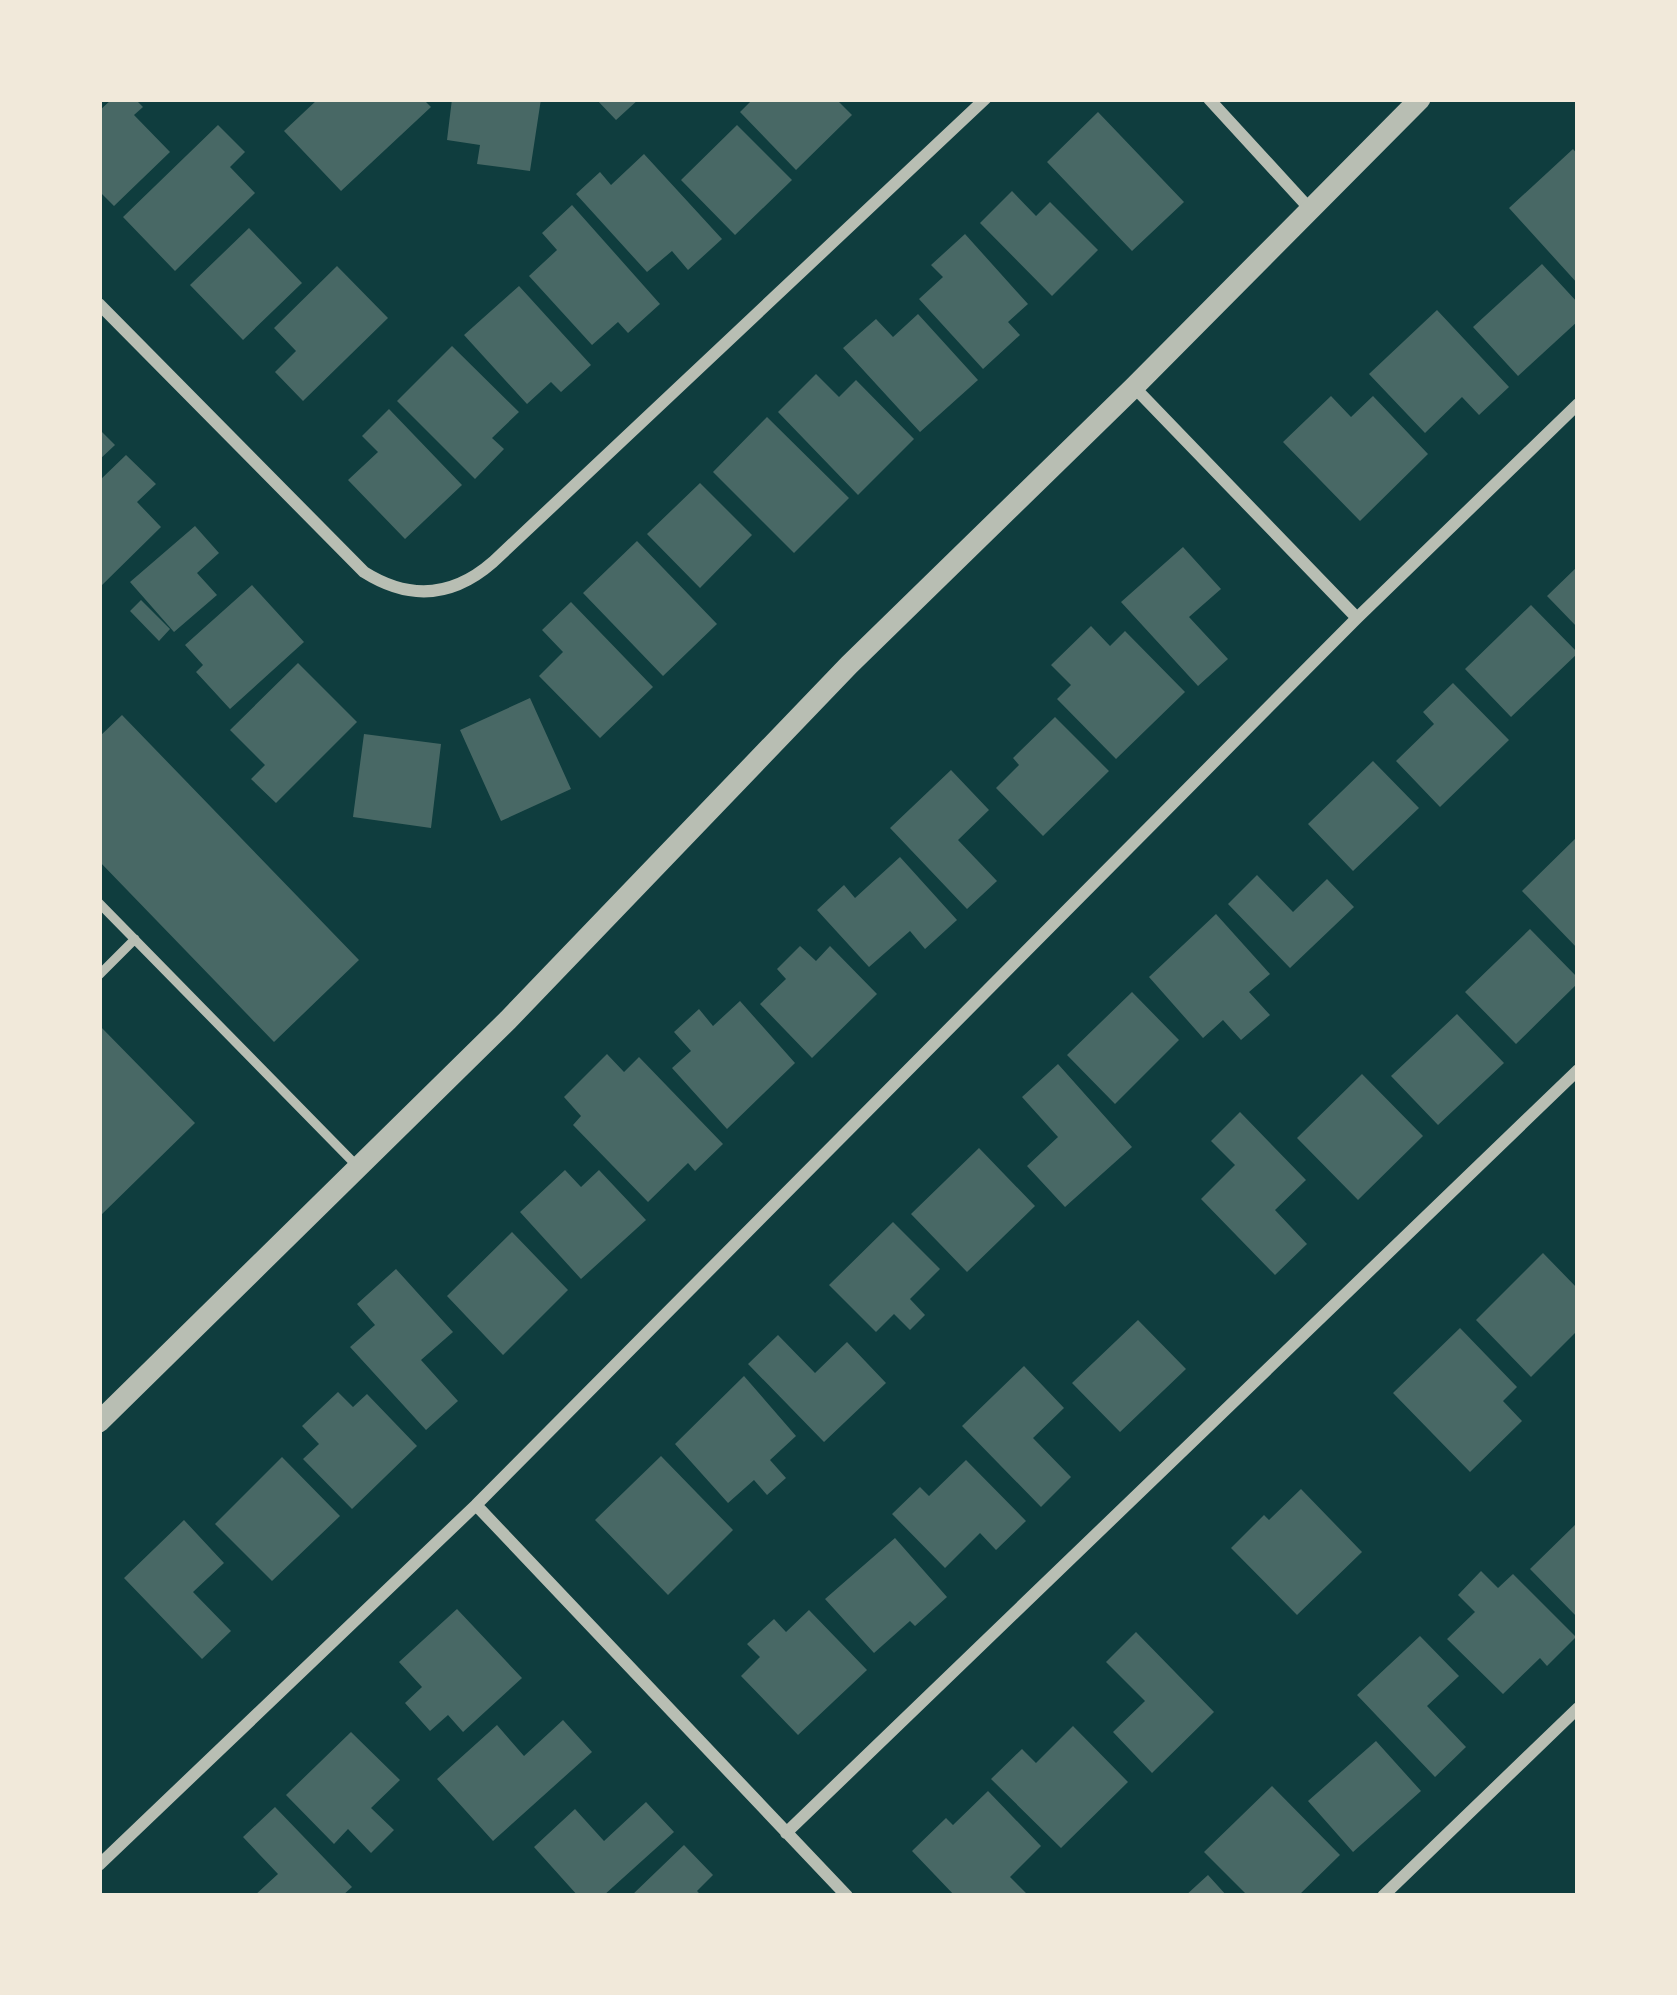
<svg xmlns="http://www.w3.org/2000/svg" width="1677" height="1995" font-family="Montserrat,sans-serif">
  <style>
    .building { fill: #486865 }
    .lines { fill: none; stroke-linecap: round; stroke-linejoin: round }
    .service { stroke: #b8beb3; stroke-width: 9 }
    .minor { stroke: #b8beb3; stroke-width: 12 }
    .tertiary { stroke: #b8beb3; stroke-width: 21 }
  </style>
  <rect width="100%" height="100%" fill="#0f3d3e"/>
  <path class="building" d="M112 99H135L143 107 134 115 170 152 114 206 99 191V111Z
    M318 99H423L431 107 341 191 284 131Z
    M452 99H541L530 171 477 164 480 145 447 140Z
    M596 99H639L616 120Z
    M753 99H836L852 115 796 170 740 112Z
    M1098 112 1184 202 1132 251 1047 162Z
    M218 125 245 152 230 167 255 193 175 271 123 217Z
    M737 125 792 180 735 235 681 180Z
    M1573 149 1578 155V284L1509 208Z
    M644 154 722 239 688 270 672 251 647 272 576 194 600 172 611 185Z
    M1012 191 1036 216 1050 202 1098 250 1052 296 980 223Z
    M572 205 660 304 628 333 618 322 592 345 529 276 557 250 542 233Z
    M249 228 302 283 243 340 190 285Z
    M965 234 1028 304 1008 322 1020 335 983 369 919 299 943 277 931 265Z
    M1542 264 1578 303V321L1518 376 1473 327Z
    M337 266 388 318 303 401 275 372 296 351 274 328Z
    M519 286 591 365 561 392 551 382 527 404 464 335Z
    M1437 310 1509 387 1479 415 1462 397 1425 433 1369 374Z
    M918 314 978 380 920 432 843 348 876 319 893 337Z
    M452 346 519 412 492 438 504 449 475 479 397 401Z
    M816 374 839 397 856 380 914 439 858 495 778 412Z
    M1331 396 1351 417 1373 396 1428 454 1360 521 1283 442Z
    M389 409 462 485 405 539 348 480 378 452 362 436Z
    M767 417 849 498 794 553 713 472Z
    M99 429 115 445 99 460Z
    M126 455 156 484 137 502 161 527 99 588V481Z
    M700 483 752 535 700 588 647 534Z
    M195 526 219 553 197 573 217 595 174 632 130 582Z
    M637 541 717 624 663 676 583 593Z
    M1183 547 1221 589 1189 617 1228 659 1198 686 1121 602Z
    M1578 566V628L1547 596Z
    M252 585 304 642 230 709 196 672 203 665 185 645Z
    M141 600 170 629 159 641 130 611Z
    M571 602 653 687 600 738 539 676 563 652 542 630Z
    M1531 605 1578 653 1511 717 1465 669Z
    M1091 626 1110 646 1125 631 1185 692 1116 759 1057 699 1071 685 1051 665Z
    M298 663 357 722 276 803 251 779 265 765 230 730Z
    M1453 683 1509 740 1440 807 1396 761 1434 724 1423 712Z
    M530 698 571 789 501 821 460 730Z
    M122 715 359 960 274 1042 99 861V737Z
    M1055 717 1109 771 1043 836 996 788 1019 765 1013 758Z
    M364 734 441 744 431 828 353 817Z
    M1373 761 1419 808 1353 871 1308 824Z
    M951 770 989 810 958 840 997 881 967 909 890 828Z
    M1578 836V949L1522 891Z
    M900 857 957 920 925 949 910 931 869 967 817 910 844 885 855 898Z
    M1257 875 1293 912 1327 879 1354 907 1290 968 1228 904Z
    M1216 914 1270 974 1249 992 1270 1015 1241 1040 1223 1020 1203 1038 1149 977Z
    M1530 929 1578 978V983L1516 1044 1465 992Z
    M800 946 816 961 830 946 877 994 812 1058 760 1004 786 979 777 969Z
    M1132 992 1179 1040 1115 1104 1067 1055Z
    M740 1001 795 1063 727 1129 672 1068 691 1051 674 1032 699 1009 713 1026Z
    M1457 1014 1504 1063 1438 1125 1391 1076Z
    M99 1025 195 1123 99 1217Z
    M607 1054 624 1072 639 1057 723 1144 695 1171 688 1163 648 1202 573 1125 581 1116 564 1097Z
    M1058 1064 1132 1147 1065 1207 1027 1166 1058 1137 1022 1097Z
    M1362 1074 1423 1136 1358 1200 1297 1138Z
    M1240 1112 1306 1180 1275 1210 1307 1244 1275 1275 1201 1199 1235 1165 1211 1141Z
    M979 1148 1035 1206 967 1272 911 1214Z
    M565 1170 581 1187 599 1170 646 1220 581 1279 520 1212Z
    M893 1222 940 1269 910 1299 925 1315 910 1330 894 1314 876 1332 829 1285Z
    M512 1232 568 1290 503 1355 447 1296Z
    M1543 1253 1578 1289V1330L1531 1377 1476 1320Z
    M396 1269 453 1332 421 1360 458 1401 426 1430 350 1347 375 1325 357 1304Z
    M1138 1320 1186 1369 1120 1432 1072 1383Z
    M1460 1328 1517 1387 1503 1401 1522 1421 1470 1472 1393 1393Z
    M778 1335 815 1373 847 1342 886 1383 824 1442 748 1364Z
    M1024 1366 1064 1408 1033 1438 1071 1477 1041 1507 962 1426Z
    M744 1376 796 1436 770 1460 786 1478 767 1495 754 1480 728 1503 675 1444Z
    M338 1392 353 1407 367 1394 417 1446 352 1509 303 1459 319 1444 302 1426Z
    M661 1456 733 1530 668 1595 595 1520Z
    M282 1457 340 1516 272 1581 215 1524Z
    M966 1460 1026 1521 996 1550 980 1533 945 1568 892 1514 920 1487 929 1496Z
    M1301 1489 1362 1552 1297 1615 1231 1548 1264 1515 1269 1520Z
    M184 1520 224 1563 193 1592 231 1631 202 1659 124 1578Z
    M1578 1522V1618L1530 1569Z
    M895 1538 947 1597 915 1626 910 1621 874 1653 825 1599Z
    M1481 1571 1498 1588 1513 1574 1576 1637 1547 1666 1540 1658 1503 1694 1447 1639 1475 1612 1458 1595Z
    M457 1609 522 1678 463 1732 448 1715 430 1731 405 1703 422 1687 399 1662Z
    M809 1610 867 1670 798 1735 741 1676 760 1657 747 1644 774 1619 786 1632Z
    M1136 1632 1214 1712 1152 1773 1113 1732 1145 1701 1106 1662Z
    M1420 1636 1459 1676 1427 1706 1466 1747 1435 1777 1357 1695Z
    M563 1720 592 1752 493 1841 437 1779 497 1725 524 1756Z
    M1073 1726 1128 1782 1061 1848 991 1779 1022 1749 1036 1763Z
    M351 1732 400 1780 371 1808 394 1830 371 1853 348 1829 334 1844 286 1795Z
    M1376 1741 1421 1791 1353 1852 1308 1801Z
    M1272 1786 1340 1855 1298 1896H1248L1204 1852Z
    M988 1791 1041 1846 1010 1877 1029 1896H955L912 1851 946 1818 953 1825Z
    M646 1802 674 1832 603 1896H578L534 1847 575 1809 604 1841Z
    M275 1807 352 1887 342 1896H254L278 1874 243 1837Z
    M684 1845 713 1875 697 1891 702 1896H631Z
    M1208 1875 1227 1896H1185Z"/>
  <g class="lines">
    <path class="service" d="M99 903 358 1167
      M99 975 135 939"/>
    <path class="minor" d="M1209 99 1309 208
      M99 304 364 572C410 601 453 597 493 562L985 99
      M1134 387 1357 618
      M476 1505 847 1896
      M786 1833 1578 1070
      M99 1865 476 1505 1357 618 1578 404
      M1383 1896 1578 1708"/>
    <path class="tertiary" d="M99 1422 508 1020 849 665 1134 387 1420 99"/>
  </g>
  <rect width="1677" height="1995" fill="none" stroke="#f1e9da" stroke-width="204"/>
</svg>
